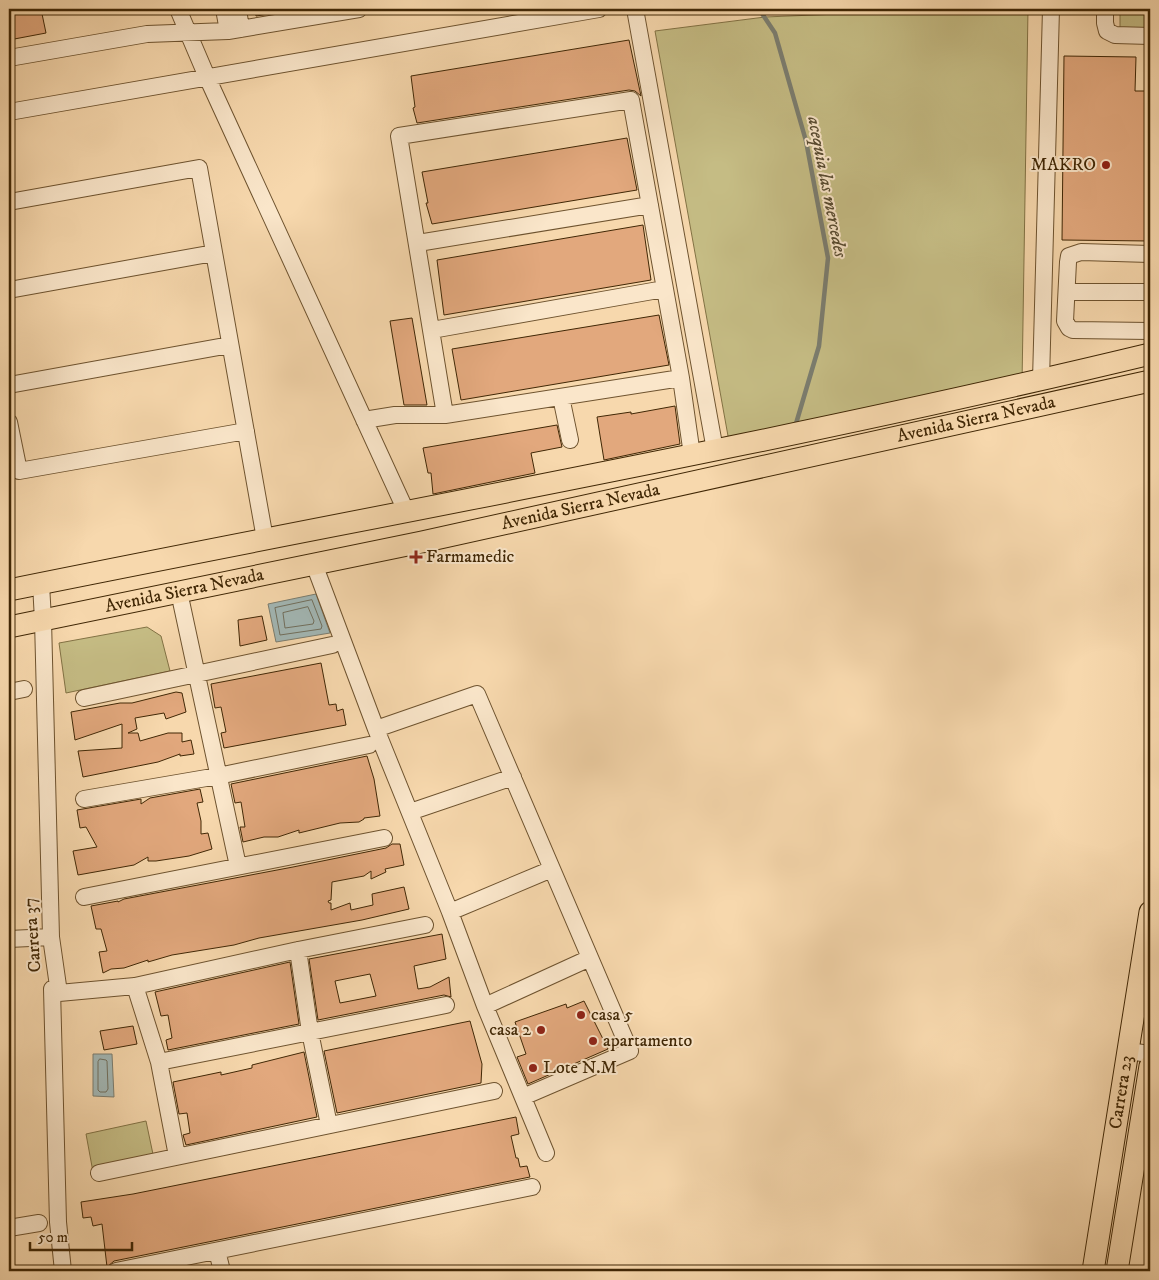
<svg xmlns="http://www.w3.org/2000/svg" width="1159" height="1280" font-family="'IM FELL DW Pica',serif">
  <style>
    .green { fill: #c5bc84; stroke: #827244 }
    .water { fill: #a2b7b5; stroke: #7b7d6f }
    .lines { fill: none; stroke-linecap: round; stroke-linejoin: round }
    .shore { stroke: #716f5d; stroke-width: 1 }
    .stream { stroke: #7b7d6f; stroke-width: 4.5 }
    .building { fill: #e2a87d; stroke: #402705; fill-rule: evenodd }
    .minor-casing { stroke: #6e532f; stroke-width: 18 }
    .major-casing { stroke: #402705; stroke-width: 23 }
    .minor { stroke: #fae6ca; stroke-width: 16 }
    .major { stroke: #f7d8ad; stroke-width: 21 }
    .poi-dot { fill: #8f2418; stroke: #fae6ca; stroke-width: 2 }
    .labels { text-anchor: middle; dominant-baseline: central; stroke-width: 4; stroke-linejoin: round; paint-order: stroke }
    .poi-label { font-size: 18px; fill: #402705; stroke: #fae6ca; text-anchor: start }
    .street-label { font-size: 18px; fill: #402705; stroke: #fae6ca }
    .water-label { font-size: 19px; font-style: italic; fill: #584b31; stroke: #fae6ca }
  </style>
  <rect width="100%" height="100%" fill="#f7d8ad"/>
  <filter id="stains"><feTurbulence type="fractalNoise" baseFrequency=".004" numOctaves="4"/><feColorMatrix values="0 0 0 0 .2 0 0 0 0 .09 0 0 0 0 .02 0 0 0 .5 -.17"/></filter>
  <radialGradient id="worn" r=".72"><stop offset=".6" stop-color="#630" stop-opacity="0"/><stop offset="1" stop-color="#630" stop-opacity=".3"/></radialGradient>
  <path class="green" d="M960 9H1028L1022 384 730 447 655 31 765 17Z
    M1120 9H1150V31L1120 30Z
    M147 627 161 636 170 671 66 693 59 643Z
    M146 1121 154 1159 93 1172 86 1134Z"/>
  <path class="water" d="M316 594 330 633 276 642 268 604Z
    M93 1054H112L114 1097 93 1096Z"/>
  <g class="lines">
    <path class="shore" d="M312 600 322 626 321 629 280 635 275 608Z
      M308 607 314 621 313 624 285 628 283 613Z
      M100 1059 106 1060 107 1061 108 1089 106 1092H100L98 1090V1062Z"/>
    <path class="stream" d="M759 9 775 33 806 141 828 258 819 346 795 427"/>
  </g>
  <path class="building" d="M9 9H41L46 33 9 40Z
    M255 9H295L296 10 256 16Z
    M629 40 641 96 635 91 629 90 417 123 413 108 415 107 411 76Z
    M1064 56 1136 57 1135 91H1150V241L1062 240Z
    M627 138 637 190 432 224 426 203H428L422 172Z
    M643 225 651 280 444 315 437 260Z
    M659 315 669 365 461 400 452 349Z
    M412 318 427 405H404L390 321Z
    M675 406 680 444 604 460 597 417 631 412V414Z
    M557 425 562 447 531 453 535 473 433 494 431 473H428L423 448Z
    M262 616 267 640 240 646 238 620Z
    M321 663 329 705 336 704 337 711 343 709 346 725 224 748 221 733 226 732 221 707 215 708 211 684Z
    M176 692 182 693 186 712 166 719 164 713 135 718 137 729 128 733H138L140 741 168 733H182V742L191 740 194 754 180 756V754L158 762 83 777 78 751 122 748V724L75 740 71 712 120 703H132Z
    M367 756 374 779 380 816 364 818V819L359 822 340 823 299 833V830L278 837H264L243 842 240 827H245L241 802 235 803 231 784Z
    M200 789 203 802 197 803 201 821V834L208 833 212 849 189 856 156 861H148V857L134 865 78 875 73 851 97 847 86 827 80 828 77 810 141 799V804L150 798Z
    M392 844H400L404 865 385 869 386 872 371 879V871L364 876 332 882 331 900 328 901 329 903H331V910L350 903 351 910 373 905 372 894 404 887 409 909 362 920 259 938 234 945 172 955 148 962V960L124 968 111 969 103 973 99 952 107 951 101 929H96L91 906 118 901V902L124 899 293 867 386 848Z
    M442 934 446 959 414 966 418 989 430 987 449 977 451 997 444 995 318 1020 309 959ZM370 974 376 996 340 1003 335 981Z
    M290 962 299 1024 168 1050 166 1040 172 1038 168 1015 161 1016 155 992Z
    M584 1001 608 1049 528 1084 517 1057 526 1054 515 1022 566 1004 567 1008Z
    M470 1021 482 1064 481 1083 337 1113 324 1051Z
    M133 1026 137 1044 104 1050 100 1031Z
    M304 1052 317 1117 186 1145 183 1135 190 1133 187 1113 179 1114 173 1082 221 1072V1075L252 1068V1065Z
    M516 1117 519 1134 511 1136 516 1158H518L520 1167 527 1166 530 1177 114 1261 107 1267 102 1224 93 1226 91 1217 83 1218 81 1202 133 1194Z"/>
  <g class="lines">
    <defs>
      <path id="minor" d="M178 9 207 77 406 511
        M224 9 228 31
        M238 9 241 29
        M635 9 715 450
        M1105 9V23L1107 31 1115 35 1150 36
        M9 58 147 34 228 31 359 9
        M9 112 599 9
        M9 202 199 168 265 539
        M418 243 650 205
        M1150 254 1081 252 1069 256 1068 262 1065 321 1069 328 1073 330 1150 331
        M9 290 214 253
        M1067 292H1150
        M432 330 664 289
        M1041 380 1051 9
        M9 385 230 345
        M561 397 570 440
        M445 415 399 136 631 100 681 378 692 455
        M364 420 395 415H445L681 378
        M9 422 19 471 246 431
        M314 564 376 729 450 912 485 1006 546 1153
        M41 584 43 620 51 937 59 993 52 989 58 1222 63 1271
        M179 592 238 866
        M9 692 24 689
        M84 698 332 645
        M376 729 477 694 630 1051 523 1097
        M84 799 218 776 369 745
        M410 812 513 777
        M84 897 384 838
        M450 912 552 869
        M9 939 51 937
        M298 950 310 1032 329 1125
        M135 986 159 1062 177 1156
        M59 993 135 986 298 950 425 925
        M485 1006 590 958
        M1128 1051 1150 1054
        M159 1062 446 1005
        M1135 1160 1150 1145
        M99 1173 494 1091
        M9 1228 39 1223
        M217 1251 222 1271
        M116 1271 532 1187"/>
      <g id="major">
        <path d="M9 590C389 513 773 445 1150 354"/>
        <path id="s1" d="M9 627 422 542 1150 381"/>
        <path id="s2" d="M1093 1271 1150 912"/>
        <path d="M1117 1271 1150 1066"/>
      </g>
    </defs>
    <use href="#minor" class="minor-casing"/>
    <use href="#major" class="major-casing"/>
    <use href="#minor" class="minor"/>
    <use href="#major" class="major"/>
  </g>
  <g class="poi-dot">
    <circle cx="1106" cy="165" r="5"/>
    <path d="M413.5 549.5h5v5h5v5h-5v5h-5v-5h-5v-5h5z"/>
    <circle cx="581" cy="1015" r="5"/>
    <circle cx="541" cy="1030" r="5"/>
    <circle cx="593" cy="1041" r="5"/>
    <circle cx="533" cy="1068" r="5"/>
  </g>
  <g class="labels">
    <g class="poi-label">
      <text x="1096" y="165" text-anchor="end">MAKRO</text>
      <text x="426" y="557">Farmamedic</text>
      <text x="591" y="1015">casa 5</text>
      <text x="531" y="1030" text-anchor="end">casa 2</text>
      <text x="603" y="1041">apartamento</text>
      <text x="543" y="1068">Lote N.M</text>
    </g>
    <g class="street-label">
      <text stroke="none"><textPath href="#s1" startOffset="989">Avenida Sierra Nevada</textPath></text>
      <text stroke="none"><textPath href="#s1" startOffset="584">Avenida Sierra Nevada</textPath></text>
      <text stroke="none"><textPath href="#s1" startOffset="179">Avenida Sierra Nevada</textPath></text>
      <text transform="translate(33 935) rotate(-94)">Carrera 37</text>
      <text stroke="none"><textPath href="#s2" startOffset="181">Carrera 23</textPath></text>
    </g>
    <g class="water-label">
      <text transform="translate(827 187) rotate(79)">acequia las mercedes</text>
    </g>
  </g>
  <rect width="1159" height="1280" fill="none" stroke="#f7d8ad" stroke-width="30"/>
  <rect x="10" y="10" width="1139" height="1260" fill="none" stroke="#402705" stroke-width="2.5"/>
  <rect x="15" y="15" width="1129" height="1250" fill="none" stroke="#402705"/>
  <path d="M30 1242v8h102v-8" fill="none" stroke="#402705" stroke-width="2.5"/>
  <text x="38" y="1242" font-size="15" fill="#402705" stroke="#fae6ca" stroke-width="4" paint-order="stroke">50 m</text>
  <rect width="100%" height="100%" filter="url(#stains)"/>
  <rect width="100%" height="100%" fill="url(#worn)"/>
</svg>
